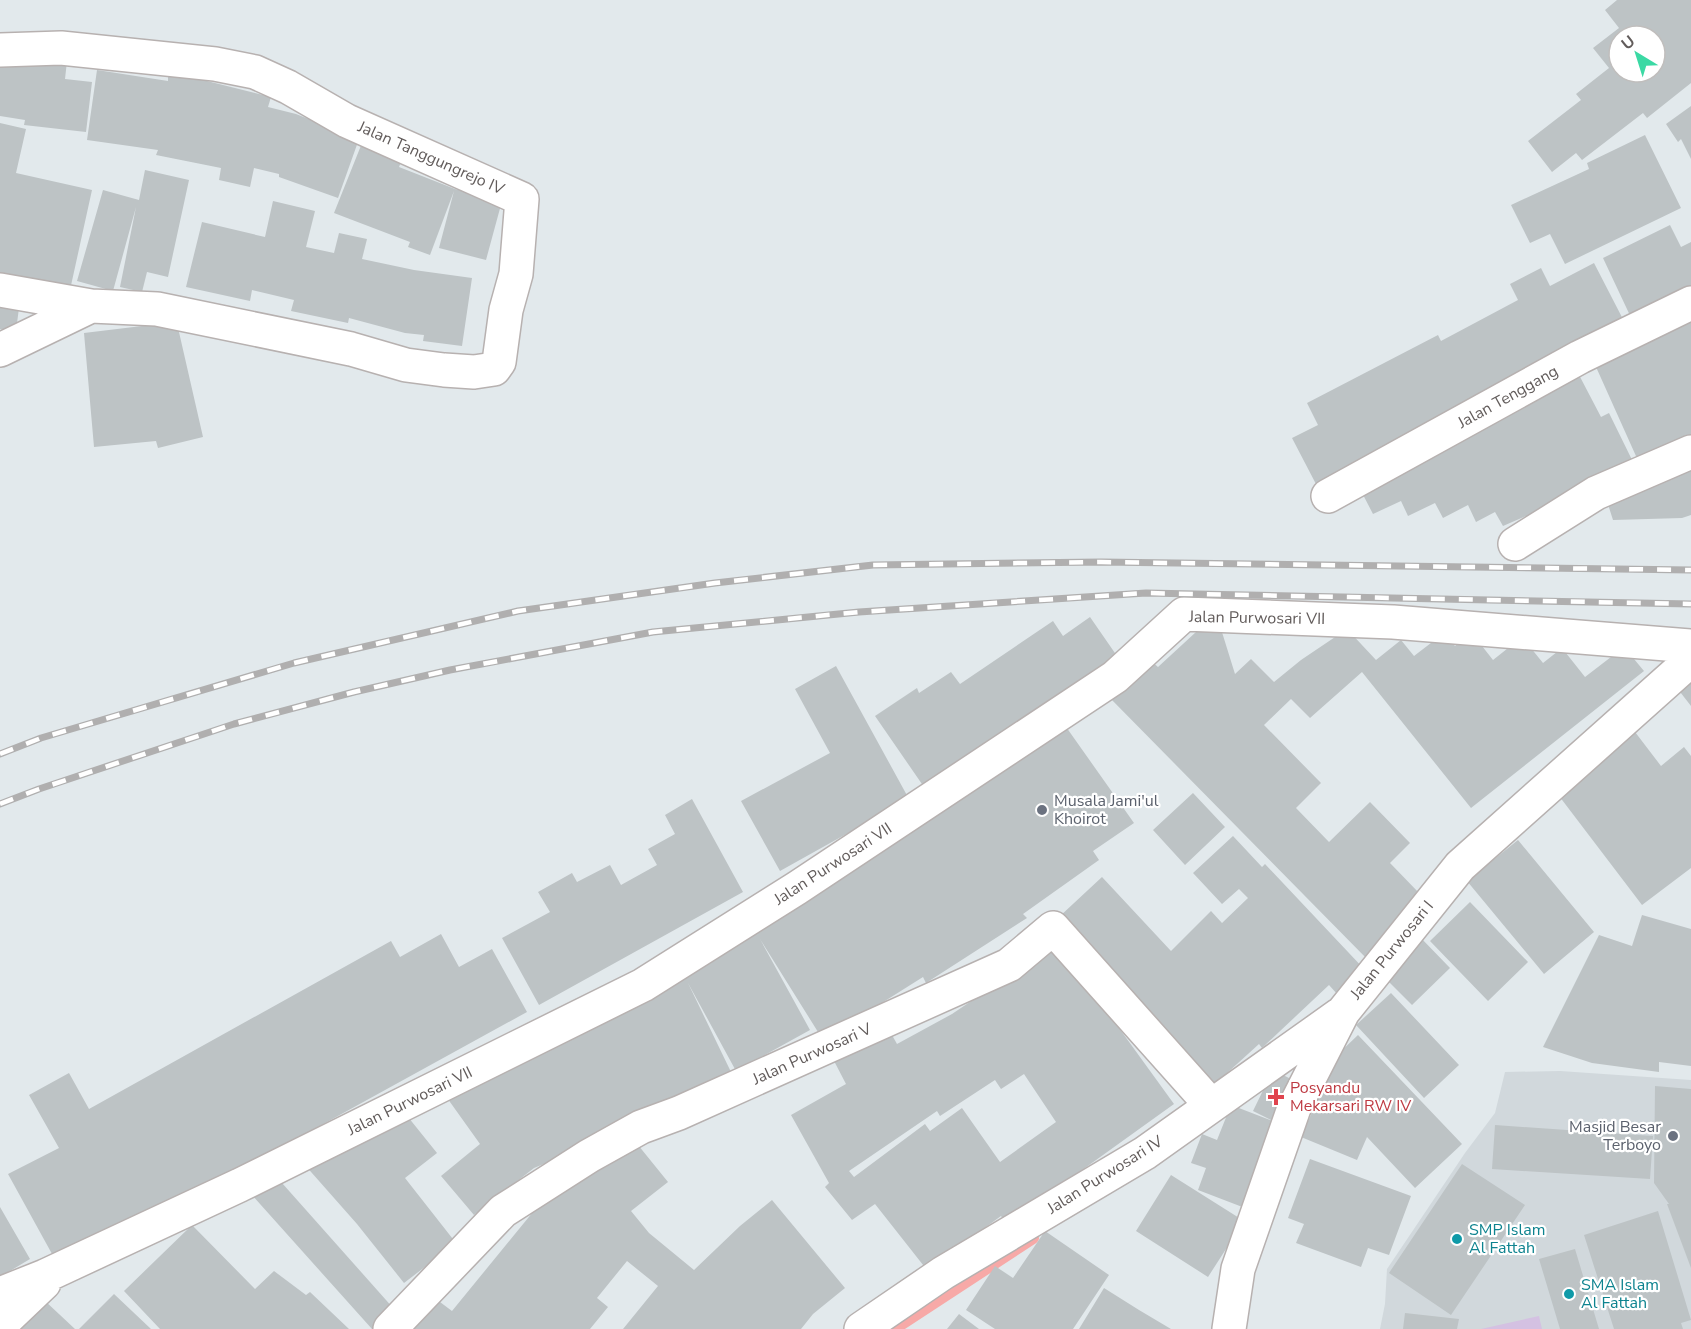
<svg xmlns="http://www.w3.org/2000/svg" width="1691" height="1329" font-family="'Nunito Sans',sans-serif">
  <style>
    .education { fill: #d1d8dc }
    .green { fill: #d4c1e2 }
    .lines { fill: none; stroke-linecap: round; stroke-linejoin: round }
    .stream { stroke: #f7a9a7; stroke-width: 12 }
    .building { fill: #bdc3c5; fill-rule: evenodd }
    .minor-casing { stroke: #b7b1b0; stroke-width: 36 }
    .minor { stroke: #fff; stroke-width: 33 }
    .rail-casing { stroke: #b0afaf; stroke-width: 7 }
    .rail { stroke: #fff; stroke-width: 4.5; stroke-dasharray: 14; stroke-linecap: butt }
    .worship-dot { fill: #6b7280; stroke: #fff; stroke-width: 2 }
    .health-dot { fill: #e0444e; stroke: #fff; stroke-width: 2 }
    .culture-dot { fill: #0f9aa8; stroke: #fff; stroke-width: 2 }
    .labels { text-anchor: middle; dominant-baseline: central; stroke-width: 4.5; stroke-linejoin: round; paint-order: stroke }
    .street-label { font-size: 16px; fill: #625c5b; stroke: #fff }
    .worship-label { font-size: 16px; fill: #5b616d; stroke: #fff; text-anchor: start }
    .health-label { font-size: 16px; fill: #be3a42; stroke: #fff; text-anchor: start }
    .culture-label { font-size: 16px; fill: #0d838f; stroke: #fff; text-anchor: start }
  </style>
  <rect width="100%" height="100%" fill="#e2e9ec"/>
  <path class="education" d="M1560 1071 1691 1080V1329H1380L1385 1304 1387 1269 1465 1153 1495 1113 1505 1072Z"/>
  <path class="green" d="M1539 1316 1542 1329H1481Z"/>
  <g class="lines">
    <path class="stream" d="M894 1329 1033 1238"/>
  </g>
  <path class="building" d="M1617 0H1691V83L1647 118 1643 113 1582 160 1576 153 1552 172 1528 141 1581 100 1576 94 1609 68 1593 48 1619 28 1605 10ZM1619 36H1655V72H1619Z
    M0 53 67 61 65 79 92 82 86 132 24 125 25 120 0 116Z
    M97 70 168 81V74L199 79 271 97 268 107 296 114 359 139 338 198 279 177V174L254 168 250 187 219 180 221 168 156 155 158 150 87 140Z
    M1691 106V159L1681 139 1678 142 1666 124Z
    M0 123 26 129 16 173 92 190 70 290 0 274Z
    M1645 135 1681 208 1565 264 1550 234 1530 243 1511 205 1589 169 1587 163Z
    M362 143 403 157 399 167 455 189 502 201 486 260 439 248 454 191 430 255 408 247 410 242 334 213Z
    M145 170 189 180 168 277 147 272 142 292 120 287 136 207 113 291 77 281 103 190 139 200Z
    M273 201 315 211 306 247 334 253 339 233 367 239 362 259 414 270 472 278 462 346 423 341 424 335 405 333 349 318 348 323 291 311 294 300 252 290 250 301 186 287 202 222 265 237Z
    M1670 225 1681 247 1691 242V297L1634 324 1603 258Z
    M1594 263 1627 327 1317 486 1292 438 1318 425 1307 403 1438 335 1441 341 1518 300 1510 284 1541 268 1550 286Z
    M0 298 20 300 16 331 0 329Z
    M1691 314V442L1640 465 1592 358Z
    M176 319 203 437 158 448 156 441 94 447 84 333 142 326Z
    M1578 373 1601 417 1609 413 1635 466 1528 520 1526 516 1503 526 1495 512 1476 522 1468 505 1443 518 1435 503 1408 516 1401 501 1373 514 1359 487Z
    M1691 466V515L1682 518 1613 520 1605 495Z
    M1090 617 1117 656 924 787 875 716 917 688 919 693 951 672 960 684 1053 621 1063 636Z
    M1221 629 1235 674 1251 659 1274 682 1301 660 1347 629 1376 660 1401 640 1414 656 1444 633 1455 646 1471 632 1493 660 1522 637 1543 663 1562 648 1585 677 1624 647 1644 671 1471 808 1362 672 1310 718 1291 699 1264 725 1321 783 1296 808 1329 842 1370 802 1410 843 1390 863 1421 895 1400 914 1410 923 1370 962 1109 697 1148 658 1158 667 1196 632Z
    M836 666 909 799 780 871 741 801 830 753 795 689Z
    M1691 677V706L1677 688Z
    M1064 724 1134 823 1093 851 1099 860 1023 914 1027 918 926 983 923 977 823 1040 760 939 810 1030 736 1071 688 983 731 1072 563 1156 534 1168 474 1215 441 1176 480 1144 445 1095Z
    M1632 728 1661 766 1684 747 1691 756V868L1642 905 1553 788Z
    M1193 793 1225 827 1185 865 1153 830Z
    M692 799 743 892 539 1005 502 938 550 912 538 892 572 873 577 882 610 865 621 885 657 865 648 849 675 834 665 815Z
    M1233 836 1262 867 1265 864 1365 970 1338 995 1329 985 1262 1048 1259 1044 1215 1084 1059 917 1102 877 1171 951 1211 911 1222 923 1248 898 1239 889 1222 904 1193 873Z
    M1518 840 1594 932 1544 974 1467 881Z
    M1470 902 1528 962 1488 1001 1430 941Z
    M1642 915 1691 929V1066L1659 1062V1072L1592 1063 1543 1047 1599 935 1632 946Z
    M441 934 459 967 492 949 527 1012 287 1144 57 1263 8 1174 59 1148 29 1095 69 1073 89 1109 391 941 400 957Z
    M1420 937 1450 968 1412 1005 1382 975Z
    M1061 941 1111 1017 1174 1104 1007 1224 1001 1216 927 1270 875 1204 852 1220 825 1187 829 1183 791 1115 846 1084 833 1059 888 1028 897 1044 952 1014ZM1024 1074 1056 1122 1000 1162 962 1108 930 1131 925 1124 854 1177 849 1171 937 1111 940 1116 995 1080 1001 1089Z
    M1391 993 1459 1065 1424 1098 1356 1025Z
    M1358 1035 1462 1144 1415 1188 1367 1137 1357 1160 1301 1137 1322 1090 1312 1079Z
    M1273 1070 1299 1083 1245 1208 1198 1190 1206 1168 1191 1163 1202 1134 1217 1140 1231 1105 1275 1122 1253 1111Z
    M1655 1086 1691 1089V1268L1667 1204H1669L1654 1183Z
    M400 1107 437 1153 405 1178 456 1243 404 1283 357 1224 304 1164Z
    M1495 1125 1653 1136 1650 1179 1492 1169Z
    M634 1140 668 1182 631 1211 649 1233 694 1270 740 1226 772 1200 845 1288 813 1314 801 1329H623L658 1286 627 1261 597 1298 608 1307 590 1329H411L436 1299 452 1311 546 1196Z
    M1310 1159 1411 1196 1389 1255 1368 1248 1361 1267 1296 1243 1304 1224 1288 1218Z
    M1462 1164 1525 1205 1451 1315 1389 1273Z
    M274 1174 394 1309 372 1329 251 1194Z
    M1171 1175 1244 1221 1208 1277 1136 1231Z
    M0 1207 30 1259 0 1277Z
    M1658 1211 1691 1320 1681 1323 1683 1329H1614L1584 1235Z
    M192 1225 255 1289 274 1271 306 1295 310 1292 349 1329H160L124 1291Z
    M1045 1231 1109 1275 1073 1329H995L966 1310 995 1266 1013 1278Z
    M1575 1249 1599 1329H1560L1539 1259Z
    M1104 1288 1139 1310 1171 1329H1079Z
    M114 1294 151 1329H79Z
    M44 1300 75 1329H17Z
    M1405 1313 1459 1319 1457 1329H1403Z
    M959 1314 979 1329H947Z"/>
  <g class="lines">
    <defs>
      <path id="minor" d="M0 50 61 48 215 64 255 72 288 87 347 121 522 199 516 274 506 310 499 362 494 369 474 372 444 370 406 365 351 349 157 309 91 306 0 290
        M0 350 91 306
        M1328 496 1580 357 1691 303
        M1515 544 1596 493 1691 452
        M0 1294 45 1276 240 1185 643 985 797 888 1115 677 1184 614 1393 622 1691 646
        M0 1325 44 1283
        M390 1329 503 1211 589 1156 641 1127 679 1113 1009 965 1053 928 1211 1105
        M861 1329 943 1273 1145 1153 1339 1015
        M1229 1329 1238 1269 1294 1108 1343 1012 1460 866 1691 660"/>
    </defs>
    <use href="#minor" class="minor-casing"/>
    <use href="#minor" class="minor"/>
    <defs>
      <path id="rail" d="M0 754 41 738 294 663 518 611 715 583 873 565 1101 562 1691 570
        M0 804 39 789 234 724 354 692 450 670 653 632 859 612 1146 593 1691 604"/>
    </defs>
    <use href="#rail" class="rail-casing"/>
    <use href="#rail" class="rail"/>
  </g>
  <g class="worship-dot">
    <circle cx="1042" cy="810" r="6"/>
    <circle cx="1673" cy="1136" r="6"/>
  </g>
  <path class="health-dot" d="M1273 1088h6v6h6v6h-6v6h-6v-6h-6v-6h6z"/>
  <g class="culture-dot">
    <circle cx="1457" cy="1239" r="6"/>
    <circle cx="1569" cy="1294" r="6"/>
  </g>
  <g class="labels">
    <g class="street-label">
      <text transform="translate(431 158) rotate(24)">Jalan Tanggungrejo IV</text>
      <text transform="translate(1508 397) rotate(-29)">Jalan Tenggang</text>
      <text transform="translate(1257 618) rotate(1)">Jalan Purwosari VII</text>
      <text transform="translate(833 864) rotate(-33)">Jalan Purwosari VII</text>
      <text transform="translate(1392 950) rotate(-51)">Jalan Purwosari I</text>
      <text transform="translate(812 1054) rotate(-24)">Jalan Purwosari V</text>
      <text transform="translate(410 1101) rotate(-26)">Jalan Purwosari VII</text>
      <text transform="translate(1105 1175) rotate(-32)">Jalan Purwosari IV</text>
    </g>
    <g class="worship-label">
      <text x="1054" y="801">Musala Jami'ul<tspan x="1054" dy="18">Khoirot</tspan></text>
      <text x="1661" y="1127" text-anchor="end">Masjid Besar<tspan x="1661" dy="18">Terboyo</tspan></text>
    </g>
    <g class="health-label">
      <text x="1290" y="1088">Posyandu<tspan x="1290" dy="18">Mekarsari RW IV</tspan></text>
    </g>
    <g class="culture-label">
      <text x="1469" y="1230">SMP Islam<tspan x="1469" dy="18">Al Fattah</tspan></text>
      <text x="1581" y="1285">SMA Islam<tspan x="1581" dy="18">Al Fattah</tspan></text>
    </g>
  </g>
  <g transform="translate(1637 54) rotate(322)"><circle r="28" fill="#ffffff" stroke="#c0bebd" stroke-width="1.5"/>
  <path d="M0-4.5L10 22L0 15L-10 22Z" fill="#3bd9a4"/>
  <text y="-9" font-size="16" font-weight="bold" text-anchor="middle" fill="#625c5b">U</text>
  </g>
</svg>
